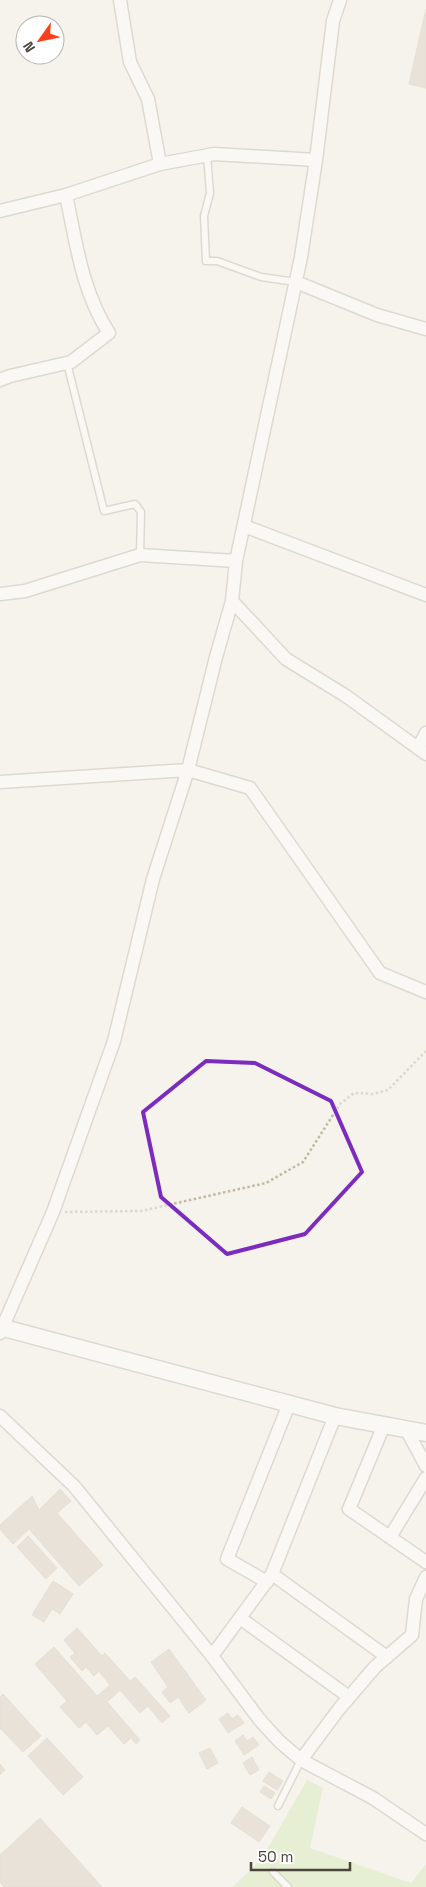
<svg xmlns="http://www.w3.org/2000/svg" width="426" height="1887" font-family="'Space Grotesk',sans-serif">
  <style>
    .green { fill: #d2eab5 }
    .building { fill: #d8cfc1; stroke: #d3c7b4 }
    .lines { fill: none; stroke-linecap: round; stroke-linejoin: round }
    .service-casing { stroke: #c2bbae; stroke-width: 9 }
    .minor-casing { stroke: #c2bbae; stroke-width: 15 }
    .tertiary-casing { stroke: #c2bbae; stroke-width: 19 }
    .path { stroke: #c4b79f; stroke-width: 2.5; stroke-dasharray: 2.5 2.5; stroke-linecap: butt }
    .service { stroke: #fff; stroke-width: 6 }
    .minor { stroke: #fff; stroke-width: 12 }
    .tertiary { stroke: #fff; stroke-width: 16 }
    .marked { fill: none; stroke: #7b2cbf; stroke-width: 4; stroke-linejoin: round }
  </style>
  <rect width="100%" height="100%" fill="#f6f3ec"/>
  <path class="green" d="M307 1780 323 1788 310 1848 411 1883 426 1864V1887H232L261 1860Z"/>
  <path class="building" d="M426 9V88L409 84Z
    M60 1489 71 1501 57 1513 103 1565 79 1586 29 1529 13 1544 0 1529V1525L32 1496 39 1510Z
    M28 1536 57 1568 46 1579 17 1547Z
    M53 1581 73 1594 60 1614 52 1609 44 1622 32 1615Z
    M77 1628 102 1656 105 1653 130 1681 135 1677 170 1716 162 1723 148 1706 140 1713 120 1690 107 1702 140 1740 136 1744 131 1738 124 1744 108 1726 97 1735 86 1722 79 1728 60 1707 67 1701 35 1664 54 1647 97 1696 110 1685 99 1671 94 1676 86 1667 82 1671 70 1657 75 1653 64 1640Z
    M169 1649 206 1700 189 1713 178 1697 170 1703 162 1692 168 1687 151 1662Z
    M3 1694 41 1736 23 1752 0 1728V1697Z
    M228 1713 232 1719 238 1715 244 1723 228 1733 219 1719Z
    M243 1735 247 1741 253 1737 259 1745 244 1755 235 1741Z
    M47 1738 83 1777 63 1795 28 1756Z
    M210 1748 218 1763 207 1769 199 1753Z
    M252 1757 259 1770 250 1775 243 1763Z
    M0 1764 5 1770 0 1775Z
    M269 1772 283 1781 277 1790 263 1781Z
    M264 1786 275 1793 271 1799 260 1792Z
    M242 1807 270 1826 259 1842 231 1823Z
    M40 1818 102 1887H4L0 1882V1855Z"/>
  <g class="lines">
    <defs>
      <path id="service" d="M207 155 210 193 204 216 206 261H217L261 277 296 282
        M67 363 104 511 135 504 141 512 140 555
        M278 1806 301 1760
        M273 1872 288 1887"/>
      <path id="minor" d="M120 0 130 62 148 99 160 164
        M0 211 66 195 160 164 214 154 316 160 333 21 340 0
        M296 282 377 315 426 329
        M0 380 10 376 71 362 109 333C82 292 76 242 66 195
        M244 526 426 595
        M0 594 25 591 140 555 236 561
        M232 601 286 659 346 696 426 754
        M418 748 426 733
        M0 782 188 770 250 788 380 973 426 992
        M0 1333 53 1212 114 1041 153 879 188 770 216 657 232 601 236 561 301 257 316 160
        M0 1416 74 1486 212 1656 259 1719 279 1741 301 1760 373 1798 426 1834
        M384 1425 349 1509 426 1562
        M406 1429 426 1466
        M390 1537 426 1478
        M272 1574 387 1657
        M267 1582 227 1559 289 1404
        M240 1618 349 1697
        M212 1656 272 1574 335 1416
        M301 1760 339 1709 375 1667 412 1635 416 1599 426 1577"/>
      <path id="tertiary" d="M0 1327 335 1416 426 1433"/>
    </defs>
    <use href="#service" class="service-casing"/>
    <use href="#minor" class="minor-casing"/>
    <use href="#tertiary" class="tertiary-casing"/>
    <path class="path" d="M65 1212 141 1211 266 1183 303 1162 340 1104 354 1093 373 1094 388 1090 426 1051"/>
    <use href="#service" class="service"/>
    <use href="#minor" class="minor"/>
    <use href="#tertiary" class="tertiary"/>
  </g>
  <path d="M0 0H426V1887H0ZM206 1061 255 1063 331 1101 362 1172 305 1234 227 1254 161 1197 143 1112Z" fill="#f6f3ec" fill-opacity=".55" fill-rule="evenodd"/>
  <path class="marked" d="M206 1061 255 1063 331 1101 362 1172 305 1234 227 1254 161 1197 143 1112Z"/>
  <g transform="translate(40 40) rotate(237)"><circle r="24" fill="#ffffff" stroke="#b7b4b0"/>
  <path d="M0-4L9 19L0 12L-9 19Z" fill="#fc3f1d"/>
  <text y="-8" font-size="14" font-weight="bold" text-anchor="middle" fill="#4b4439">N</text>
  </g>
  <path d="M251 1862v8h99v-8" fill="none" stroke="#4b4439" stroke-width="2.5"/>
  <text x="258" y="1862" font-size="15" fill="#4b4439" stroke="#ffffff" stroke-width="4" paint-order="stroke">50 m</text>
</svg>
